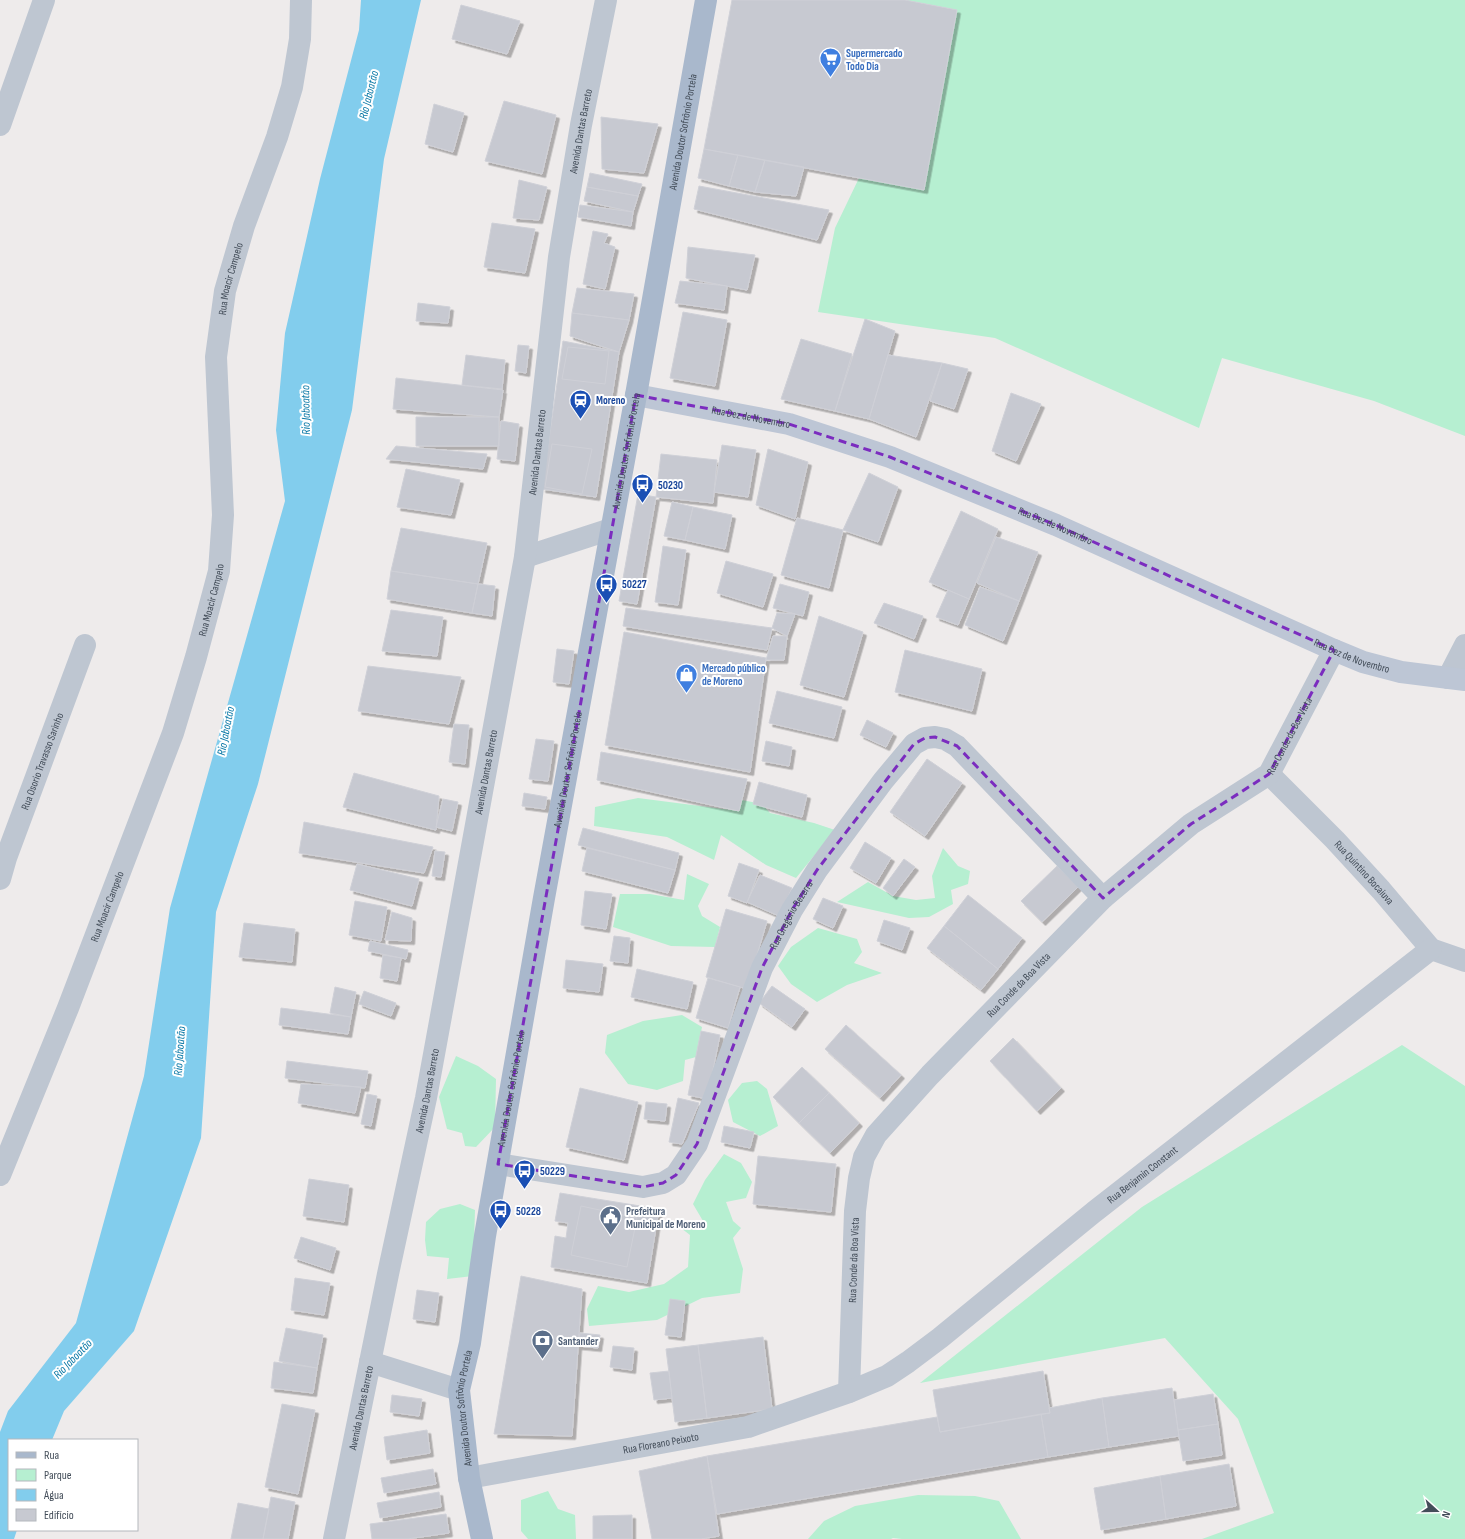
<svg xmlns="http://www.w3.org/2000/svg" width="1465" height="1539" font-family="'Sofia Sans Condensed',sans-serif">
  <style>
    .green { fill: #b6efd1 }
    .water { fill: #82cded }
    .building { fill: #c7c9d1; stroke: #cfd0d7; filter: url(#shadow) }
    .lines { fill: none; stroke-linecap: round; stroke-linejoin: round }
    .minor { stroke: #bec6d1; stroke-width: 22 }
    .secondary { stroke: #bdc6d5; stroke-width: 22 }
    .primary { stroke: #a9b8cc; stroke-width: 22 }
    .marked { fill: none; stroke: #7b2cbf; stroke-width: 3; stroke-dasharray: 8 5; stroke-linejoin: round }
    .labels { text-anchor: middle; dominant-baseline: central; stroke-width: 4; stroke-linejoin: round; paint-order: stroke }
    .shop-label { font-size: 11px; font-weight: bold; fill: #366cbe; stroke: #fff; text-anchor: start }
    .street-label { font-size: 11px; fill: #434d59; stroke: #fff }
    .transit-label { font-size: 11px; font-weight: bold; fill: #164399; stroke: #fff; text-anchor: start }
    .service-label { font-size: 11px; font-weight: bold; fill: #4e5e75; stroke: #fff; text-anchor: start }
    .water-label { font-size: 12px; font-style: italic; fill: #0978a6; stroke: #fff }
  </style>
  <defs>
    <filter id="shadow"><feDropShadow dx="3.5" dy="3.5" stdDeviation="0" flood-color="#0004"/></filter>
  </defs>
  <rect width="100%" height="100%" fill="#eeebeb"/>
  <path class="green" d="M905 0H1465V436L1374 401 1222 358 1199 428 995 338 818 312 835 228 859 178 924 190 957 10Z
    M638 798 739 811 742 800 762 804 770 813 814 823 835 830 796 878 766 865 721 835 714 860 667 837 594 826 595 807Z
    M943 848 958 866 970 871 968 884 951 890 953 904 929 917 909 918 837 902 868 882 893 896 916 900 935 898 932 876Z
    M687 874 709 884 698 906 702 916 720 927 715 947 671 946 613 927 620 894H650L684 900Z
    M818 928 857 939 862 952 854 963 882 973 847 985 817 1002 791 984 778 966 791 947Z
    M682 1015 702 1027 696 1057 685 1060 683 1081 657 1090 628 1084 605 1053 607 1035 643 1021Z
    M1402 1045 1465 1086V1539H1202L1274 1513 1238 1419 1165 1338 920 1383 1142 1207Z
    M456 1056 478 1066 496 1079 495 1127 476 1147 465 1146 462 1133 447 1129 439 1097Z
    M757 1081 767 1089 778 1126 760 1136 733 1122 728 1100 742 1083Z
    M724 1154 741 1163 752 1182 746 1198 726 1202 733 1221 741 1228 733 1238 743 1269 740 1293 702 1298 657 1320 589 1326 587 1309 598 1286 629 1292 664 1284 688 1267 690 1235 677 1225 703 1221 693 1204 705 1180Z
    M460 1204 475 1210 473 1276 447 1279 449 1258 427 1256 425 1240 426 1222 440 1209Z
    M548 1491 558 1509 575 1515 576 1539H528L521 1531V1500Z
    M918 1495 975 1496 999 1501 1021 1539H902L893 1538 891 1539H808L824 1521 855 1506Z"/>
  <path class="water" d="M361 0H421L384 159 352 410 258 784 216 912 201 1138 134 1331 64 1411 52 1440H9V1530H17L14 1539H0V1432L8 1411 76 1323 144 1076 170 908 285 501 276 430 285 333 320 179 359 30Z"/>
  <path class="building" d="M732 0H905L957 10 924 190 704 149Z
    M461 5 520 21 507 54 452 39Z
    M504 101 556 115 542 174 485 161Z
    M434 104 464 113 453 152 425 144Z
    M601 117 658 124 644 173 602 169Z
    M704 149 738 155 729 186 698 178Z
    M738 155 765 160 755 192 729 186Z
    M765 160 804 167 796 196 755 192Z
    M590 173 642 184 638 196 587 187Z
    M519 180 547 187 539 220 513 218Z
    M699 186 829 210 817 240 694 209Z
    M587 187 638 196 633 212 584 201Z
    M580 205 633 212 631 226 578 217Z
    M492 223 535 229 525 273 484 267Z
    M593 231 608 234 604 243 615 247 605 289 583 284Z
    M688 247 755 255 747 290 686 278Z
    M680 281 727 286 724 310 675 303Z
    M577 288 634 294 629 320 572 313Z
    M418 303 450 307 448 323 416 321Z
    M683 312 727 320 715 386 670 378Z
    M572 313 629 320 619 352 570 336Z
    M865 319 895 331 869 419 835 411Z
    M801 339 852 354 835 411 781 399Z
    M563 341 619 352 596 497 542 489Z
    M518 345 529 346 526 373 515 371Z
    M568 347 609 351 605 384 562 379Z
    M466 355 505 360 502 389 462 385Z
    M888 355 942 363 916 437 869 419Z
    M942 363 968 369 954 409 930 401Z
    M396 378 503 390 499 417 393 409Z
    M1011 393 1041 404 1016 461 992 451Z
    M416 417H499V446H416Z
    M501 421 519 424 515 461 497 459Z
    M552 444 592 449 582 494 545 487Z
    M722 445 756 450 748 497 714 492Z
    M396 446 487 454 483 469 386 459Z
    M768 449 808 462 795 519 756 505Z
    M661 454 717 460 713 503 656 497Z
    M406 469 460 480 451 515 397 507Z
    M869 473 898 487 878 542 843 530Z
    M638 494 656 497 637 604 619 601Z
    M672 502 693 507 685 540 664 536Z
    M693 507 732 515 725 549 685 540Z
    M961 511 998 529 969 599 929 582Z
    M797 518 843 530 829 588 781 575Z
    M401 528 487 543 478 584 391 571Z
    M996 537 1038 552 1019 601 977 583Z
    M663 546 686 550 678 605 655 602Z
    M726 561 773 574 763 607 717 593Z
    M391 571 478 584 472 613 387 599Z
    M478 584 495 586 492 616 472 613Z
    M780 584 809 592 803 616 773 608Z
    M980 587 1019 601 1003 641 965 625Z
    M948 590 969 599 958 625 936 617Z
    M884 603 923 616 914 639 874 623Z
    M626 608 772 628 767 650 623 626Z
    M391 610 443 617 437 656 382 651Z
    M777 613 795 614 787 636 772 628Z
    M819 616 863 632 844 697 800 685Z
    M624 632 766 658 750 772 605 745Z
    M773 636H787L784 660H766Z
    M557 649 574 651 569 684 553 682Z
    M905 650 982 669 972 711 895 692Z
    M368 666 461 677 449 724 358 711Z
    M777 691 842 707 834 738 769 723Z
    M867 720 893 733 886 747 860 735Z
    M454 724 469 725 465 764 449 762Z
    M536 739 554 741 548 781 529 779Z
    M766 741 792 747 789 766 762 761Z
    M601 752 747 779 739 811 597 780Z
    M927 759 962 783 925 836 890 812Z
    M354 773 439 796 436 830 343 807Z
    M759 782 807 795 802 817 753 804Z
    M524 793 547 797 545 809 522 806Z
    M443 799 458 802 452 831 436 827Z
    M304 822 433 847 424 873 299 853Z
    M583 828 679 853 675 870 578 845Z
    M865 842 891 858 876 883 850 868Z
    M587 848 675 870 668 893 582 871Z
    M435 851 445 852 441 877 432 876Z
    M904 859 915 867 893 896 883 888Z
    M739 863 759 870 747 903 728 896Z
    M357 864 419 879 412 906 350 890Z
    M1057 866 1078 887 1042 922 1021 901Z
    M760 875 792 888 779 916 747 902Z
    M585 891 612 894 606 929 581 925Z
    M968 895 1022 938 998 969 944 926Z
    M823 898 843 906 833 928 813 919Z
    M355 901 387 907 381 941 349 935Z
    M726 909 767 921 747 989 706 977Z
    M392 912 412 918 411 941 385 940Z
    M884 920 910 928 902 950 877 941Z
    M244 923 295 929 292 962 239 957Z
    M944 926 998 969 981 990 927 948Z
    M614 936 630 938 628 963 610 961Z
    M370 941 408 950 406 959 368 951Z
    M383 955 401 958 397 981 380 978Z
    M566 960 603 964 599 992 563 988Z
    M637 969 693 982 687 1009 631 997Z
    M708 978 740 987 728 1028 696 1018Z
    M772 986 805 1009 792 1027 759 1003Z
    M335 987 356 992 351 1017 330 1013Z
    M364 991 396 1003 391 1016 359 1004Z
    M281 1008 351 1017 348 1034 279 1025Z
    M846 1025 901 1075 880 1098 825 1049Z
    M701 1031 720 1035 707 1099 688 1095Z
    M1013 1038 1061 1088 1037 1111 990 1061Z
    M287 1061 368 1071 365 1088 285 1078Z
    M802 1067 829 1093 799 1123 773 1097Z
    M301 1084 361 1087 355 1113 298 1103Z
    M580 1088 638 1102 624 1160 566 1147Z
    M829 1093 859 1123 830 1153 799 1123Z
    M367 1094 377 1096 371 1126 361 1124Z
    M678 1098 699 1103 682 1144 669 1142Z
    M646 1102 667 1104 665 1121 644 1119Z
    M724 1126 754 1132 750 1148 721 1142Z
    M758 1156 836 1164 831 1212 753 1204Z
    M309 1179 349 1185 344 1222 303 1216Z
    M560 1193 659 1209 647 1283 551 1267 555 1236 566 1238 568 1223 555 1221Z
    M581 1206 637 1218 627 1267 571 1255Z
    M301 1237 336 1248 330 1270 294 1258Z
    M521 1276 582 1289 572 1436 494 1434Z
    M295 1278 330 1283 324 1315 291 1310Z
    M417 1290 439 1293 435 1322 413 1319Z
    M670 1299 685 1301 681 1337 665 1335Z
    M286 1328 323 1335 317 1368 279 1361Z
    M580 1333 600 1335 598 1348 578 1346Z
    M763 1337 772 1409 707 1418 698 1345Z
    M698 1345 707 1418 675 1422 666 1349Z
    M613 1346 634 1348 632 1370 610 1367Z
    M274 1362 317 1368 313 1393 271 1388Z
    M669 1371 672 1398 654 1400 650 1373Z
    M1043 1371 1050 1413 940 1432 933 1390Z
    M1172 1388 1179 1436 1109 1447 1102 1398Z
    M1213 1394 1218 1424 1178 1430 1174 1400Z
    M392 1395 422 1399 419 1416 390 1412Z
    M1102 1398 1109 1447 1048 1457 1041 1414 1050 1413 1049 1408Z
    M282 1404 315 1410 298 1494 265 1487Z
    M1041 1414 1048 1457 717 1514 707 1456 937 1417 940 1432Z
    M1218 1424 1222 1455 1183 1461 1178 1430Z
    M427 1430 430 1453 387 1460 384 1437Z
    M707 1456 719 1536 701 1539H652L639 1471Z
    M1229 1464 1236 1506 1166 1519 1160 1476Z
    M433 1469 436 1484 384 1493 381 1478Z
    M1160 1476 1166 1519 1101 1530 1094 1488Z
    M439 1492 441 1507 380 1518 377 1503Z
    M271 1497 295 1502 288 1539H263Z
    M238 1503 269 1509 263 1539H231Z
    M446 1514 449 1533 407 1539H372L370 1524Z
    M632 1515V1539H593V1516Z"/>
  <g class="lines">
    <g class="minor">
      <path d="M0 125 44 0"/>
      <path d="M525 557 611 529"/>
      <path d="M1448 678 1465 645"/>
      <path id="s1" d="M1269 774 1335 840 1381 890 1431 949 1465 961"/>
      <path id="s2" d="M0 879 6 858 85 645"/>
      <path id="s3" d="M498 1164 643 1187 663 1183 676 1175 697 1144 762 968 792 910 817 870 883 781 914 744 925 738 935 737 945 739 957 746 1103 898"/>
      <path id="s4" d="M0 1175 68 1008 173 733 196 657 219 571 223 515 216 357 225 291 244 226 277 137 292 87 300 39 301 0"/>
      <path d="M370 1362 459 1390"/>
      <path id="s5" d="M849 1392 855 1211 859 1178 864 1157 876 1135 930 1075 1103 898 1191 824 1269 774 1334 650"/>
      <path id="s6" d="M469 1478 748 1427 849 1392 887 1376 908 1362 940 1338 1094 1212 1431 949"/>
      <path id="s7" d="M334 1539 388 1274 426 1098 525 557 559 257 581 125 606 0"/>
    </g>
    <path class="secondary" id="s8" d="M636 395 789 424 890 457 1056 525 1334 650 1363 662 1401 672 1465 680"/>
    <path class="primary" id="s9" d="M482 1539 469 1478 459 1390 470 1343 485 1236 544 898 636 395 706 0"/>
  </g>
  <path class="marked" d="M636 395 789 424 890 457 1056 525 1334 650 1269 774 1191 824 1103 898 957 746 935 737 925 738 914 744 817 870 792 910 762 968 697 1144 676 1175 663 1183 643 1187 498 1164Z"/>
  <defs>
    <symbol id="supermarket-pin" viewBox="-11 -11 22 30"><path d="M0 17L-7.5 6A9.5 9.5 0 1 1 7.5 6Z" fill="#3f7fe0" stroke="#fff"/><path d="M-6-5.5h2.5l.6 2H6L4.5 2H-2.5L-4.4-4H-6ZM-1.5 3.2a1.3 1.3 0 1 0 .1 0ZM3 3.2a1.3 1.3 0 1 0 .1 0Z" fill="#fff"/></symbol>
    <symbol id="station-pin" viewBox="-11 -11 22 30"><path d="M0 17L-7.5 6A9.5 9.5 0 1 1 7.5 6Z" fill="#1a4fb4" stroke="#fff"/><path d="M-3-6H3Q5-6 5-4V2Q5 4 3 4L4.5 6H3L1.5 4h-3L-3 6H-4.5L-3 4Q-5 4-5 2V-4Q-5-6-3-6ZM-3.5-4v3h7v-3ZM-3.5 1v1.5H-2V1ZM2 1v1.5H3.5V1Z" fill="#fff"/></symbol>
    <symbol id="bus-pin" viewBox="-11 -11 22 30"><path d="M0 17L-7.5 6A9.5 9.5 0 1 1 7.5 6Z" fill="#1a4fb4" stroke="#fff"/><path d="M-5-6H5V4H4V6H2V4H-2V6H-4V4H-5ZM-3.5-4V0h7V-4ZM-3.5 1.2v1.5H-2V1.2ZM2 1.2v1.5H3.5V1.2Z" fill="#fff"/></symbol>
    <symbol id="shop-pin" viewBox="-11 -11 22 30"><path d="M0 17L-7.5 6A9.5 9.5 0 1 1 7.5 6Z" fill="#3f7fe0" stroke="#fff"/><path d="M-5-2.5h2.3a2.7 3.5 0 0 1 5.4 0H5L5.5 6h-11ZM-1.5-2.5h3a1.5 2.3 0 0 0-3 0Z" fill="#fff"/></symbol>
    <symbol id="civic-pin" viewBox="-11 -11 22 30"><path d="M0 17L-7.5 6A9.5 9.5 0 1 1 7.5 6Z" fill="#5c6f8a" stroke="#fff"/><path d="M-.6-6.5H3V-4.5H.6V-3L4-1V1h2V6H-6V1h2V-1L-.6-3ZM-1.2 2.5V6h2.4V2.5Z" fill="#fff"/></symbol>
    <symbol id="bank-pin" viewBox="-11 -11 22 30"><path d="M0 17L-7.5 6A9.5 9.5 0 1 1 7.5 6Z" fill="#5c6f8a" stroke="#fff"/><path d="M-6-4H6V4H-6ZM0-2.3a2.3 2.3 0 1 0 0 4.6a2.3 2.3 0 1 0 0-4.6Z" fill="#fff"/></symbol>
  </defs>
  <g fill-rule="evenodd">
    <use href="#supermarket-pin" x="818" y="46" width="25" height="34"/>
    <use href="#station-pin" x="568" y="388" width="25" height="34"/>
    <use href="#bus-pin" x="630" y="472" width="25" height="34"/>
    <use href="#bus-pin" x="594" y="572" width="25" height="34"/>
    <use href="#shop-pin" x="674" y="662" width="25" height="34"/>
    <use href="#bus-pin" x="512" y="1158" width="25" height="34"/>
    <use href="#bus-pin" x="488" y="1198" width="25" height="34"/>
    <use href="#civic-pin" x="598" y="1204" width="25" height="34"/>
    <use href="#bank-pin" x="530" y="1328" width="25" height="34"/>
  </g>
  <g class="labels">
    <g class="shop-label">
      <text x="846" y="53">Supermercado<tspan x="846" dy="13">Todo Dia</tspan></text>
      <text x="702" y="668">Mercado público<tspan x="702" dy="13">de Moreno</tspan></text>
    </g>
    <g class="street-label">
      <text stroke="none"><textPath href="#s9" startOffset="1429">Avenida Doutor Sofrônio Portela</textPath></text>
      <text stroke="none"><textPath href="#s7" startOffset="1430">Avenida Dantas Barreto</textPath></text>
      <text stroke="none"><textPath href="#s4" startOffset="937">Rua Moacir Campelo</textPath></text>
      <text stroke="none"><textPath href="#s8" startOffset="117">Rua Dez de Novembro</textPath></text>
      <text stroke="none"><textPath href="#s9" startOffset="1105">Avenida Doutor Sofrônio Portela</textPath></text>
      <text stroke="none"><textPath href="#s7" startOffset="1106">Avenida Dantas Barreto</textPath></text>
      <text stroke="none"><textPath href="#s8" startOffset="441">Rua Dez de Novembro</textPath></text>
      <text stroke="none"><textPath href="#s4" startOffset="613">Rua Moacir Campelo</textPath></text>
      <text stroke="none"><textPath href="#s8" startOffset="765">Rua Dez de Novembro</textPath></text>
      <text stroke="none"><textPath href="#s5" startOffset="840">Rua Conde da Boa Vista</textPath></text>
      <text stroke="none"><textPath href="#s2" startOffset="125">Rua Osorio Travasso Sarinho</textPath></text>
      <text stroke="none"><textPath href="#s9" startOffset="781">Avenida Doutor Sofrônio Portela</textPath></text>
      <text stroke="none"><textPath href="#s7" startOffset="782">Avenida Dantas Barreto</textPath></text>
      <text stroke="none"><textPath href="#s1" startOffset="137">Rua Quintino Bocaiuva</textPath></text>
      <text stroke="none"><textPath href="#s4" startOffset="289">Rua Moacir Campelo</textPath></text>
      <text stroke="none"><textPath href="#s3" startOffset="468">Rua Gregório Bezerra</textPath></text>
      <text stroke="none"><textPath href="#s5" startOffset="468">Rua Conde da Boa Vista</textPath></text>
      <text stroke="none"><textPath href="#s9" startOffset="457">Avenida Doutor Sofrônio Portela</textPath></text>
      <text stroke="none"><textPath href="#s7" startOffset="458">Avenida Dantas Barreto</textPath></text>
      <text stroke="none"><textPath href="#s6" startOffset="757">Rua Benjamin Constant</textPath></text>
      <text stroke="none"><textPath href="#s5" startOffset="132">Rua Conde da Boa Vista</textPath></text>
      <text stroke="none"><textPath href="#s7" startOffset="134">Avenida Dantas Barreto</textPath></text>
      <text stroke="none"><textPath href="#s9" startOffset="133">Avenida Doutor Sofrônio Portela</textPath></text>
      <text stroke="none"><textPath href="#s6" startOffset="195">Rua Floreano Peixoto</textPath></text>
    </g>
    <g class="transit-label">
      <text x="596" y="400">Moreno</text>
      <text x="658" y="485">50230</text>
      <text x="622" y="584">50227</text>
      <text x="540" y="1171">50229</text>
      <text x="516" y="1211">50228</text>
    </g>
    <g class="service-label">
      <text x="626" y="1211">Prefeitura<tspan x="626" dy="13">Municipal de Moreno</tspan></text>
      <text x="558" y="1341">Santander</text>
    </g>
    <g class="water-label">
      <text transform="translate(369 95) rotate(-76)">Rio Jaboatão</text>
      <text transform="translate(306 410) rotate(-91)">Rio Jaboatão</text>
      <text transform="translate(226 731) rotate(-79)">Rio Jaboatão</text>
      <text transform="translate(180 1051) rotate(-86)">Rio Jaboatão</text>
      <text transform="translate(73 1359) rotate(-46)">Rio Jaboatão</text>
    </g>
  </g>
  <rect x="8" y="1439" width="130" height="92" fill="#ffffff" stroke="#b4b8bd"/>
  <rect x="16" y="1452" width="20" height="6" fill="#a9b8cc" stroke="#b4b8bd"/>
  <text x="44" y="1459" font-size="12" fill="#434d59">Rua</text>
  <rect x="16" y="1469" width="20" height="12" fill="#b6efd1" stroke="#b4b8bd"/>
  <text x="44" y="1479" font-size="12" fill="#434d59">Parque</text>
  <rect x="16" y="1489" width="20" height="12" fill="#82cded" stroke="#b4b8bd"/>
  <text x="44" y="1499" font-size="12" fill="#434d59">Água</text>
  <rect x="16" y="1509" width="20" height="12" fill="#c7c9d1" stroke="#b4b8bd"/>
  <text x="44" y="1519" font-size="12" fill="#434d59">Edifício</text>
  <g transform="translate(1437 1511) rotate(111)" stroke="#ffffff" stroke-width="3" paint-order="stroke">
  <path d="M0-3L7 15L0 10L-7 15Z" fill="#434d59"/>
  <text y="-6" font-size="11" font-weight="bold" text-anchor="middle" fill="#434d59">N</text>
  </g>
</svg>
